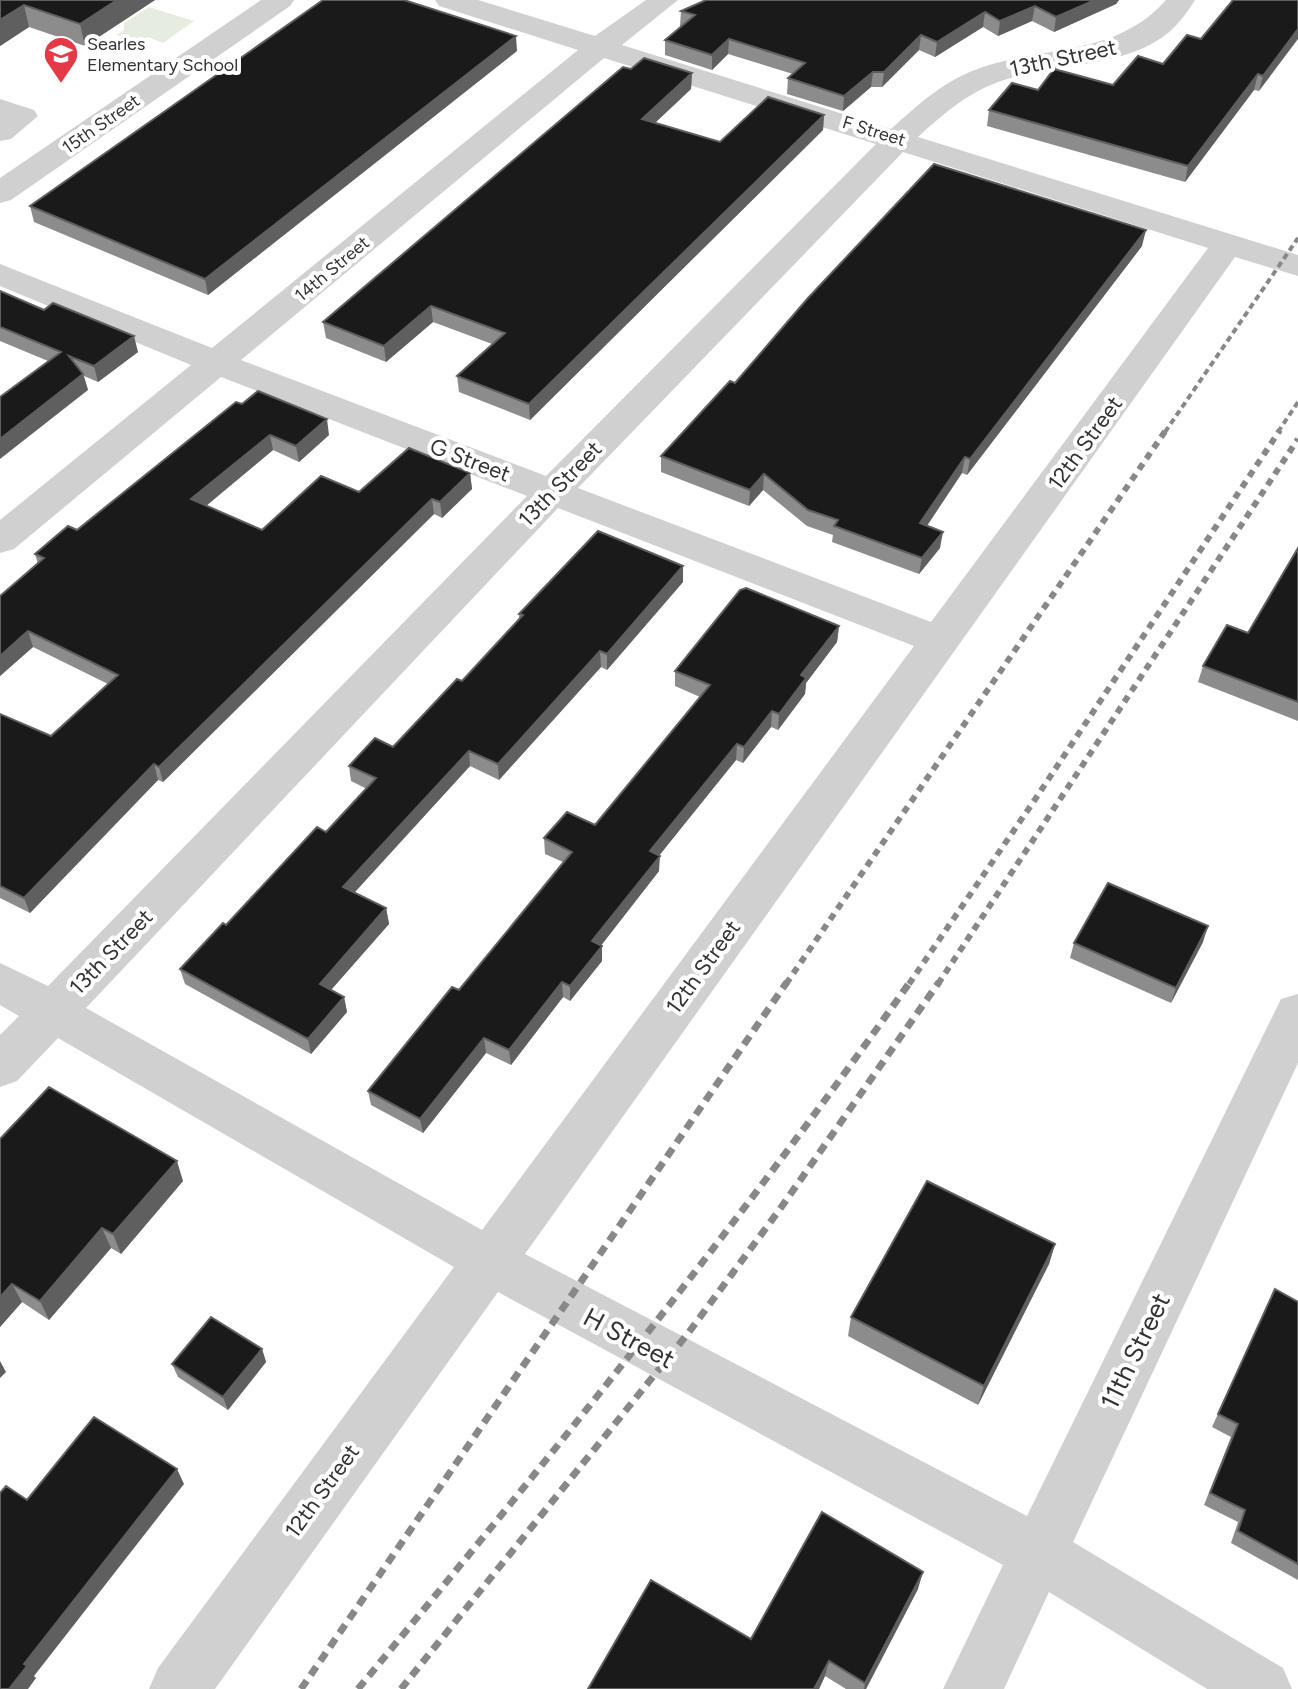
<svg xmlns="http://www.w3.org/2000/svg" width="1298" height="1689" font-family="Figtree,sans-serif">
  <style>
    .green { fill: #e6ecdf }
    .lines { fill: none; stroke-linecap: round; stroke-linejoin: round }
    .minor { fill: #d0d0d0; fill-rule: evenodd }
    .rail-far2 { stroke: #888; stroke-width: 4; stroke-dasharray: 6 4; stroke-linecap: butt }
    .rail-far1 { stroke: #888; stroke-width: 6; stroke-dasharray: 7 6; stroke-linecap: butt }
    .rail { stroke: #888; stroke-width: 7; stroke-dasharray: 10 7; stroke-linecap: butt }
    .wall { fill: #8c8c8c }
    .shaded-wall { fill: #5f5f5f }
    .building { fill: #1a1a1a; stroke: #5f5f5f; stroke-width: 2 }
    .labels { text-anchor: middle; dominant-baseline: central; stroke-width: 8; stroke-linejoin: round; paint-order: stroke }
    .far-poi-label { font-size: 18px; fill: #333; stroke: #fff; text-anchor: start }
    .far-street-label { font-size: 18px; fill: #333; stroke: #fff }
    .street-label { font-size: 22px; fill: #333; stroke: #fff }
    .near-street-label { font-size: 26px; fill: #333; stroke: #fff }
  </style>
  <rect width="100%" height="100%" fill="#fff"/>
  <path class="green" d="M149 7 194 21 163 43 148 37 140 42 117 35 124 30V23Z"/>
  <g class="lines">
    <path class="minor" d="M261 0H294L290 6 11 200 0 203V178Z
      M435 0H478L595 36 646 0H678L622 45 891 129C920 103 946 79 983 67 1048 46 1118 55 1166 0H1195C1188 11 1178 25 1168 33 1122 70 1052 62 998 82 966 94 943 114 918 137L1298 255V276L1235 257 525 1254 1027 1516 1281 999 1298 994V1063L1073 1542 1283 1668 1292 1689H1207L1049 1592 1004 1689H943L1003 1565 498 1292 215 1689H149L158 1668 454 1267 58 1038 17 1081 0 1087V1035L19 1016 0 1005V963L48 986 527 496 221 377 14 549 0 553V520L191 365 0 286V264L212 348 578 50 439 6ZM604 58 876 144 546 476 241 360ZM903 152 1208 248 931 622 578 488ZM558 508 914 646 482 1230 86 1008Z
      M0 99 34 110 38 116 11 139 0 141Z"/>
    <path class="rail-far2" d="M1165 432 1298 238
      M1278 432 1298 402"/>
    <path class="rail-far1" d="M786 984 1166 430
      M909 984 1036 798 1280 430
      M938 984 1298 439"/>
    <path class="rail" d="M301 1689 787 982
      M358 1689C549 1459 738 1226 910 982
      M401 1689 689 1332 780 1209 939 982"/>
  </g>
  <path class="wall" d="M0 0H155L85 46 29 27 0 46Z
    M706 0H1119L1116 4 1054 32 1032 21 998 36 983 27 935 57 919 50 882 87H871L843 111 787 94 788 78 793 74 728 54 712 70 665 55V40L682 26H680L681 11Z
    M1298 0 1259 91 1254 90 1185 182 987 126 989 110 1038 90 1113 85 1163 64 1201 39Z
    M517 51 208 295 34 222 30 206Z
    M631 69 692 73 691 89 655 123 720 142 824 115 823 130 530 420 459 392 457 376 492 344 433 322 386 362 326 338 323 322Z
    M1142 246 967 475 962 473 927 526 940 548 919 574 832 542 833 535 807 526 763 490 749 506 661 472V456L735 383Z
    M0 291 138 352 98 382 84 376 88 390 48 361 0 341Z
    M236 402 329 435 299 462 273 450 206 506 262 530 359 492 470 473 472 489 442 518 434 514 163 782 158 780 30 913 0 898V714L51 736 108 684 33 647 0 676V596L38 564 35 554 77 530Z
    M1298 548V721L1198 682 1203 666 1248 633Z
    M683 566V582L607 670 601 667 499 780 470 766 354 892 386 908 389 924 331 990 344 997 347 1012 311 1054 185 984 180 969 326 832 367 789 351 781 349 766 393 747 462 681 519 620V614Z
    M839 626 837 642 806 683 805 694 778 730 771 727 743 763 736 760 659 855V871L601 945 602 961 570 1001 563 997 511 1065 486 1053 423 1133 371 1105 368 1091 459 990 563 862 545 854 544 838 595 825 700 697 675 686V671Z
    M1203 942 1171 1003 1070 958 1074 943Z
    M0 1139 183 1181 121 1254 111 1248 49 1320 22 1302 0 1327Z
    M1055 1244 1049 1264 978 1405 848 1336 851 1317Z
    M1275 1289 1298 1302V1580L1231 1543 1238 1522 1204 1505 1231 1437 1212 1427Z
    M262 1349 266 1362 228 1410 178 1377 172 1364Z
    M918 1589 866 1689H846L825 1676 819 1689H588Z"/>
  <path class="shaded-wall" d="M117 0H155L85 46 80 24Z
    M1095 0H1119L1116 4 1054 32 1056 17Z
    M24 5 29 27 0 46V20Z
    M1035 6 1032 21 998 36 1000 21Z
    M985 12 983 27 935 57 937 42Z
    M1298 29V39L1259 91 1263 76Z
    M921 35 919 50 882 87 884 72Z
    M516 36 517 51 208 295 205 279Z
    M729 39 728 54 712 70V55Z
    M873 72 871 87 843 111 844 96Z
    M692 73 691 89 642 135V119Z
    M1258 74 1254 90 1185 182 1188 166Z
    M824 115 823 130 530 420 529 404Z
    M1146 230 1142 246 967 475 970 459Z
    M431 306 433 322 386 362 384 346Z
    M134 336 138 352 98 382 94 366Z
    M83 374 88 390 0 459V439Z
    M327 419 329 435 299 462 296 446Z
    M270 435 273 450 195 515 191 499Z
    M965 457 962 473 918 539 920 523Z
    M470 473 472 489 442 518 440 502Z
    M764 474 763 490 749 506 750 490Z
    M432 499 434 514 163 782 159 767Z
    M943 532 940 548 919 574 922 558Z
    M683 566V582L607 670V654Z
    M839 626 837 642 806 683 805 694 778 730 779 714 801 675Z
    M28 631 33 647 0 676V656Z
    M600 651 601 667 499 780 498 764Z
    M772 711 771 727 743 763 744 747Z
    M737 744 736 760 650 867V851Z
    M469 751 470 766 346 902 343 887Z
    M154 764 158 780 30 913 24 898Z
    M660 856 659 871 593 956 592 941Z
    M386 908 389 924 323 999 320 984Z
    M1208 926 1203 942 1171 1003 1176 988Z
    M602 946V961L570 1001V986Z
    M562 982 563 997 511 1065 509 1050Z
    M344 997 347 1012 311 1054 308 1039Z
    M484 1038 486 1053 423 1133 420 1119Z
    M177 1161 183 1181 121 1254 113 1234Z
    M102 1228 111 1248 49 1320 40 1301Z
    M1055 1244 1049 1264 978 1405 984 1386Z
    M12 1284 22 1302 0 1327V1297Z
    M262 1349 266 1362 228 1410 223 1397Z
    M0 1361 6 1372 0 1378Z
    M177 1469 184 1484 34 1676 36 1678 28 1689H9L24 1664Z
    M923 1572 918 1589 866 1689H864L865 1683Z
    M829 1661 825 1676 819 1689H814Z"/>
  <path class="building" d="M0 0H117L80 24 24 5 0 20Z
    M323 0H404L516 36 205 279 30 206Z
    M706 0H1095L1056 17 1035 6 1000 21 985 12 937 42 921 35 884 72H873L844 96 788 78 805 63 729 39 712 55 665 40 695 15 681 11Z
    M1233 0H1298V29L1263 76 1258 74 1188 166 989 110 1012 83 1038 90 1054 69 1113 85 1138 56 1163 64 1187 35 1201 39Z
    M644 58 692 73 642 119 720 142 768 97 824 115 529 404 457 376 505 333 431 306 384 346 323 322 623 67 631 69Z
    M934 164 1146 230 970 459 965 457 920 523 943 532 922 558 834 526 838 520 808 510 764 474 750 490 661 456 730 381 735 383 808 298Z
    M0 291 44 310 53 303 134 336 94 366 69 356 83 374 0 439V397L61 352 0 327Z
    M258 391 327 419 296 446 270 435 191 499 262 530 321 476 359 492 409 448 470 473 440 502 432 499 159 767 154 764 24 898 0 886V714L51 736 118 675 28 631 0 656V596L44 558 35 554 68 526 77 530 236 402 242 404Z
    M598 531 683 566 607 654 600 651 498 764 469 751 343 887 386 908 320 984 344 997 308 1039 180 969 223 923 226 925 317 827 326 832 376 778 349 766 375 738 393 747 457 679 462 681 523 615 519 614Z
    M1298 548V702L1203 666 1227 625 1248 633Z
    M746 588 839 626 801 675 806 678 779 714 772 711 744 747 737 744 650 851 660 856 592 941 602 946 570 986 562 982 509 1050 484 1038 420 1119 368 1091 452 987 459 990 572 852 544 838 567 812 595 825 710 685 675 671 740 590Z
    M1108 883 1208 926 1176 988 1074 943Z
    M49 1087 177 1161 113 1234 102 1228 40 1301 12 1284 0 1297V1139Z
    M927 1181 1055 1244 984 1386 851 1317Z
    M1275 1289 1298 1302V1564L1238 1531 1245 1510 1210 1493 1238 1424 1218 1414Z
    M211 1317 262 1349 223 1397 172 1364Z
    M94 1417 177 1469 24 1664 27 1666 9 1689H0V1493L6 1486 27 1500Z
    M822 1512 923 1572 865 1683 829 1661 814 1689H588L651 1580 751 1639Z"/>
  <defs>
    <symbol id="school-pin" viewBox="-11 -11 22 30"><path d="M0 17L-7.5 6A9.5 9.5 0 1 1 7.5 6Z" fill="#e63946" stroke="#fff"/><path d="M0-5L7-2L0 1L-7-2ZM-4 1L0 2.5L4 1V4Q0 6-4 4Z" fill="#fff"/></symbol>
  </defs>
  <g fill-rule="evenodd">
    <use href="#school-pin" x="41" y="34" width="40" height="54"/>
  </g>
  <g class="labels">
    <g class="far-poi-label">
      <text x="87" y="44">Searles<tspan x="87" dy="21">Elementary School</tspan></text>
    </g>
    <g class="far-street-label">
      <text transform="translate(101 124) rotate(-35)">15th Street</text>
      <text transform="translate(874 131) rotate(17)">F Street</text>
      <text transform="translate(332 269) rotate(-40)">14th Street</text>
    </g>
    <g class="street-label">
      <text transform="translate(1063 58) rotate(-12)">13th Street</text>
      <text transform="translate(1085 443) rotate(-54)">12th Street</text>
      <text transform="translate(470 460) rotate(21)">G Street</text>
      <text transform="translate(560 484) rotate(-46)">13th Street</text>
      <text transform="translate(111 952) rotate(-46)">13th Street</text>
      <text transform="translate(703 967) rotate(-54)">12th Street</text>
      <text transform="translate(322 1491) rotate(-54)">12th Street</text>
    </g>
    <g class="near-street-label">
      <text transform="translate(629 1338) rotate(28)">H Street</text>
      <text transform="translate(1135 1351) rotate(-64)">11th Street</text>
    </g>
  </g>
</svg>
